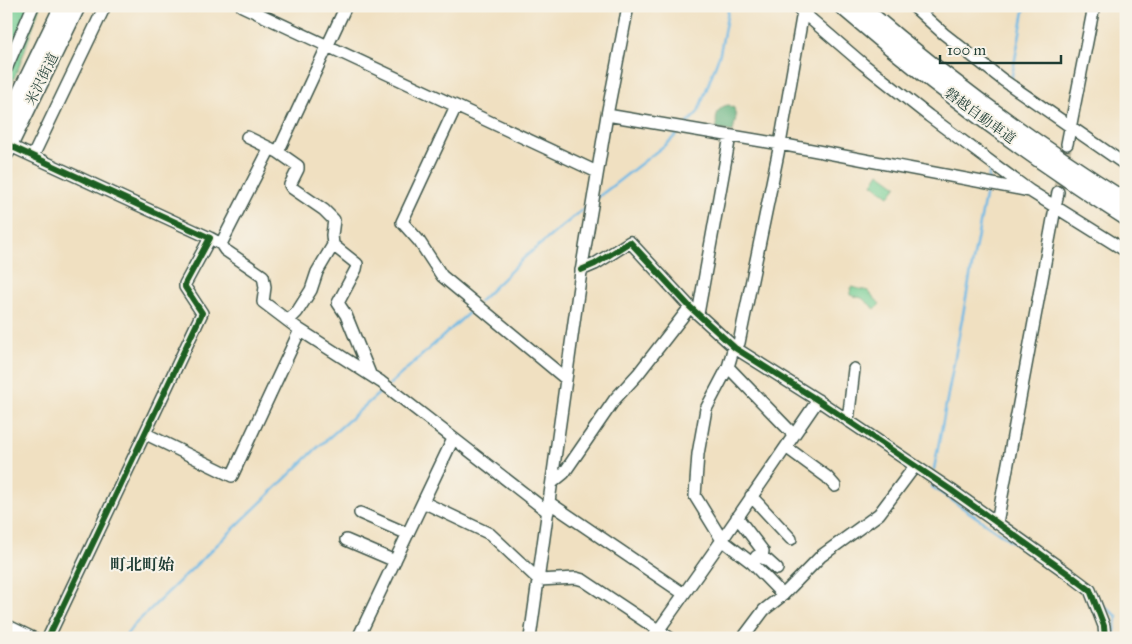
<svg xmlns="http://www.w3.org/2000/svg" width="1132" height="644" font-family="'IM FELL Great Primer','Noto Serif JP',serif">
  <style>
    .green { fill: #76ce94; stroke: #4a8664 }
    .forest { fill: #60b17e; stroke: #407759 }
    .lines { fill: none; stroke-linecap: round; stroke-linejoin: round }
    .stream { stroke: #6cb8e5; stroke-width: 2.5 }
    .minor-tunnel { stroke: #c6bfa5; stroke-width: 11; stroke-dasharray: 11 5.5; stroke-linecap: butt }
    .minor-casing { stroke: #3e5549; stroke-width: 14 }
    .highway-casing { stroke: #3e5549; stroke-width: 19 }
    .minor { stroke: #fff; stroke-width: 11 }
    .highway { stroke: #fff; stroke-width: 16 }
    .rail { stroke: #1f3d34; stroke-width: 2.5; stroke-dasharray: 8 4; stroke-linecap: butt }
    .cycleway-casing { stroke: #f7f3e8; stroke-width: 9 }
    .cycleway { stroke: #1b5e20; stroke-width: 6 }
    .labels { text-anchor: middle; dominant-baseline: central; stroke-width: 4; stroke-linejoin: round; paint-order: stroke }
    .street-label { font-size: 14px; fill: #1f3d34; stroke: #f7f3e8 }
    .quarter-label { font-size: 16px; font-weight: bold; fill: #1f3d34; stroke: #f7f3e8 }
  </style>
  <rect width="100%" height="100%" fill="#f7f3e8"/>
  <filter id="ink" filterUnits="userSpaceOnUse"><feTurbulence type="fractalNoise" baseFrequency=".02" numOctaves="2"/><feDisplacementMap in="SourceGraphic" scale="10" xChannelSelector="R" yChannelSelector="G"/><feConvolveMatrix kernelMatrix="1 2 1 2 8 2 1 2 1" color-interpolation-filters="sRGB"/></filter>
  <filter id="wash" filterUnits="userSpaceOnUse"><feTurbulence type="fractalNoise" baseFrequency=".0096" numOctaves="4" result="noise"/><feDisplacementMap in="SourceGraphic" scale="20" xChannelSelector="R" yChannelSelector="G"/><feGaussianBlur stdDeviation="1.12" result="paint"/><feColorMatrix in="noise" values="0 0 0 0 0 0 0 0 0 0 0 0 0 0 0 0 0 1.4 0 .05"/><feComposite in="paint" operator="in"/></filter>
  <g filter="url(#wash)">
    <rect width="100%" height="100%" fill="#f0e0c1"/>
    <path class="green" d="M6 6H40L19 67 6 96Z
      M879 173 897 186 889 196 872 184Z
      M851 287 868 291 880 304 875 309 862 298 850 295Z"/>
    <path class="forest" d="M729 105 734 108 736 117 733 132 717 129C715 119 716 106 729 105Z"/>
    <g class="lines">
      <path class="stream" d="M1011 81 1025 6
        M686 125 698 112 720 53 729 6
        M988 181 990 167
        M597 198 670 141 680 131
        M479 302 525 257 587 206
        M389 385 474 308
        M934 469 987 186
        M931 486 1033 556
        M1101 604 1117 616 1114 638
        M124 638 133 626 316 449 385 388"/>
    </g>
  </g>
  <g filter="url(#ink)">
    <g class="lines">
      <path class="minor-tunnel" d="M1058 192 1067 144"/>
      <defs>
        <path id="minor" d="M242 6 597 172
          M913 6 944 34 1003 80 1126 165
          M799 9 863 64 929 116 1030 191 1126 251
          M6 69 33 6
          M456 106 402 222 419 241 442 276 566 379
          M607 115 780 144 1030 191
          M247 137 278 152 298 166V169L290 185 292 188 324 210 334 220 332 235 333 245 357 264 356 269 338 303 346 315 370 374
          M6 144 210 238 185 284V287L202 313 48 638
          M1067 144 1094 6
          M278 152 346 6
          M33 156 105 6
          M210 238 221 244 225 250 263 276 265 287 263 302 300 330 381 382 548 512
          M221 244 270 148
          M581 270 595 264 630 242 690 307 735 348 819 401 951 490 1070 575 1090 590 1104 626 1105 638
          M698 314 730 136
          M288 321 297 312 311 290 317 272 333 245
          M728 367 794 435
          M848 421 854 369
          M146 434 232 476 300 330
          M786 447 827 477 835 486
          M553 482 564 473 615 399 638 374 690 307
          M751 496 791 539
          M423 502 490 534 539 580 576 578 583 580 670 638
          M550 503 684 594
          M360 513 408 534
          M737 517 763 551 762 557
          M997 523 1058 192
          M346 540 395 561
          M756 557 757 556 767 560 777 569
          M783 595 752 563 722 540 695 496 698 454 706 409 728 367 733 350 739 343 740 338 780 144 804 6
          M6 625 33 638
          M358 638 453 439
          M530 638 581 272 607 115 628 6
          M653 638 722 540 818 400
          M743 638 764 610 783 595 821 556 879 514 915 466"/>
        <path id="highway" d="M842 6C931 83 1026 153 1126 217
          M860 6C943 78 1033 143 1126 202
          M6 123 63 6
          M6 152 77 6"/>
      </defs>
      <use href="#minor" class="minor-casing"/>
      <use href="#highway" class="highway-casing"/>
      <use href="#minor" class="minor"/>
      <use href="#highway" class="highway"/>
      <path class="rail" d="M1123 638 1126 610"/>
      <defs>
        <path id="cycleway" d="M6 144 210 238 185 284V287L202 313 48 638
          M581 270 595 264 630 242 690 307 735 348 819 401 951 490 1070 575 1090 590 1104 626 1105 638"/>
      </defs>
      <use href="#cycleway" class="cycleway-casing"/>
      <use href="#cycleway" class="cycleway"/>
    </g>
  </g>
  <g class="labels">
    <g class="street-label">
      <text transform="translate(42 79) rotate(-64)">米沢街道</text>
      <text transform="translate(980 116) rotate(36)">磐越自動車道</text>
    </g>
    <g class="quarter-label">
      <text x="142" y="564">町北町始</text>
    </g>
  </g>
  <rect width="1132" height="644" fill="none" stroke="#f7f3e8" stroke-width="25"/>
  <path d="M940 55v8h121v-8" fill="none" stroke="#1f3d34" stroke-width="2.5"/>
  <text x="947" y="55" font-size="15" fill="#1f3d34" stroke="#f7f3e8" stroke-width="4" paint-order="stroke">100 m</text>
</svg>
